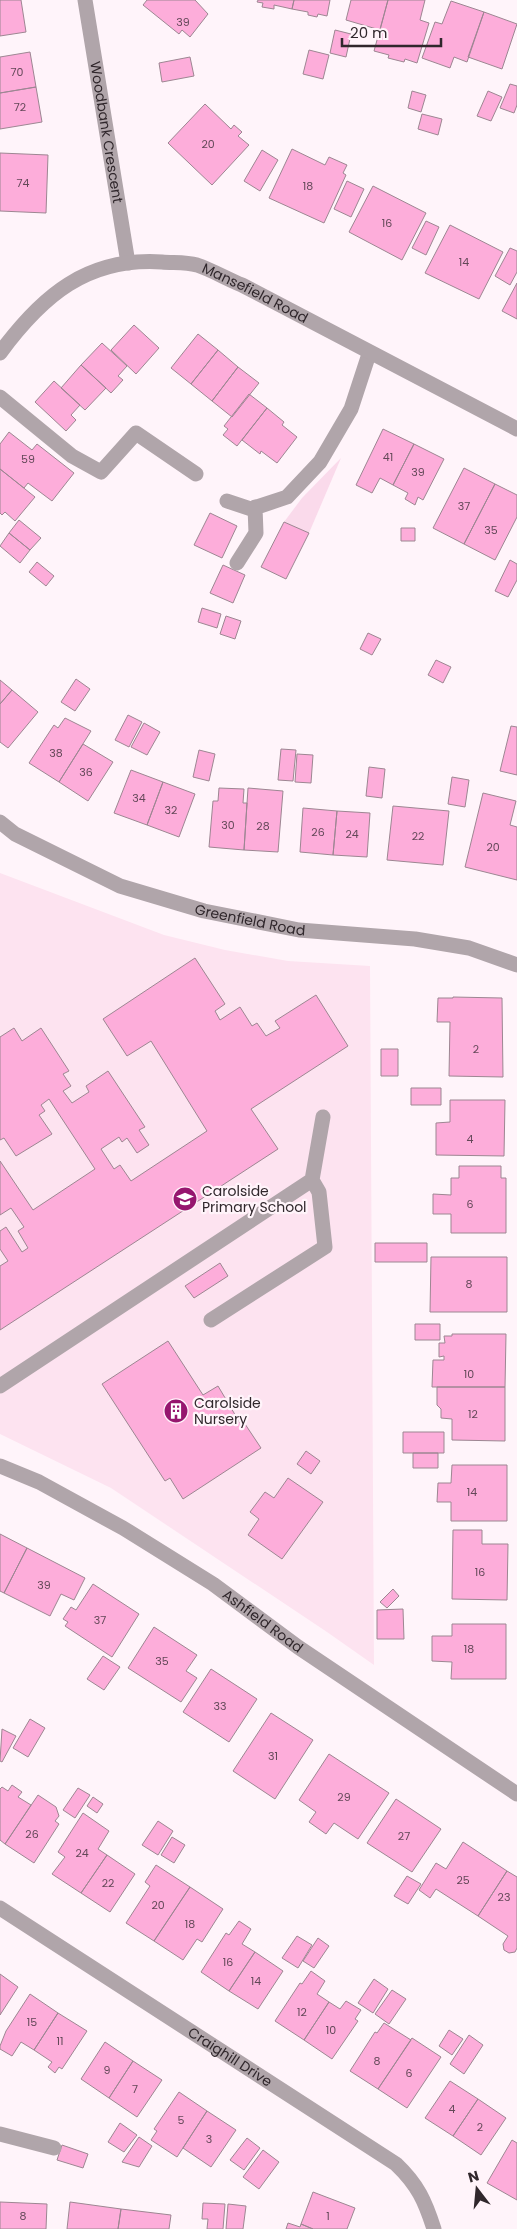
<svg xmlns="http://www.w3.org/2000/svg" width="517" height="2229" font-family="Poppins,sans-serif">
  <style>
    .built { fill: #fde3f0 }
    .green { fill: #fadaeb }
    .building { fill: #fdadda; stroke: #9d8692 }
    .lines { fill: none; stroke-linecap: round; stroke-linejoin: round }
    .lane { stroke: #b0a5aa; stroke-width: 15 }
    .street { stroke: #b0a5aa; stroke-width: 15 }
    .labels { text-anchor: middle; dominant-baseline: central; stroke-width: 4.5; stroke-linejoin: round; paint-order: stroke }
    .number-label { font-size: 11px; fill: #634858 }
    .street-label { font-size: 14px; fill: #30272c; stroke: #fff4fa }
    .poi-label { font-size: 14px; fill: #30272c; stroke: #fff4fa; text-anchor: start }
  </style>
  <rect width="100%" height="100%" fill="#fff4fa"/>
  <path class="built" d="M0 873 164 935 225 950 288 961 370 966 374 1665 327 1632 111 1488 0 1434Z"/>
  <path class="green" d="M341 458 309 533 284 522 302 498Z"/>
  <path class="building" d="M0 0H21L26 32 0 36Z
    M147 0H195L208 14 190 37 182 30 179 34 143 5Z
    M258 0H294L292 9 274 5V9L262 7 263 3 257 2Z
    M294 0H330L327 16 318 14 317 17 308 15V12L292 9Z
    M351 0H388L380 30 346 20Z
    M388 0H425L420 20 429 23 417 63 405 59 404 62 388 58 389 55 374 51Z
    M451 1 484 12 467 62 454 57 450 68 422 58 435 22 442 24Z
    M484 12 517 24 502 69 468 57Z
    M335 30 351 34 346 57 330 53Z
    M309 50 329 55 323 79 303 74Z
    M30 52 36 87 0 93V57Z
    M190 57 194 76 162 82 159 63Z
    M510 84 517 86V105L514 113 500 108Z
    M36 87 42 122 0 129V93Z
    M412 91 426 95 421 112 408 108Z
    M488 91 502 97 491 121 477 116Z
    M205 104 231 129 234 125 242 132 238 136 249 145 212 185 168 143Z
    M422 114 442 119 438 135 418 129Z
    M292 149 325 165 329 157 347 165 343 173 346 175 324 223 269 198Z
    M262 150 278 160 260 191 244 181Z
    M0 153 48 155 46 213 0 211Z
    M347 181 364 189 351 217 334 209Z
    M373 186 426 213 402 260 349 232Z
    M426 221 439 227 426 255 412 248Z
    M450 225 503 252 479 299 425 273Z
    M510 248 517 251V272L510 285 495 276Z
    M517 283V319L502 311Z
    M134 325 159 348 136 374 111 350Z
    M198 334 218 350 191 384 171 368Z
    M102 343 127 366 118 376 123 380 111 393 81 365Z
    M218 350 238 367 212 401 191 384Z
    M81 365 106 388 85 410 61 388Z
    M238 367 259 383 232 417 212 401Z
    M54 381 80 405 71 415 76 420 66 431 35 402Z
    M249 394 267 408 237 446 223 435 228 429 224 426Z
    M267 408 284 422 282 425 297 437 277 463 261 451 260 454 242 440Z
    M383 429 414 444 393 485 380 478 372 493 356 485Z
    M9 432 32 450 37 444 74 473 52 501 28 483 24 488 0 469V444Z
    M414 444 444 459 423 500 418 497 415 505 405 499 408 493 393 485Z
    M464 468 495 484 464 544 433 528Z
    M0 469 35 497 15 521 5 512 2 515 0 513Z
    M495 484 517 495V517L495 560 464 544Z
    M210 513 237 526 222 558 194 545Z
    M19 520 41 538 30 550 9 533Z
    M284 522 309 533 286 579 261 567Z
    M401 528H415V541H401Z
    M9 533 30 550 20 563 0 546Z
    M510 560 517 564V580L508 597 495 591Z
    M37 562 54 576 46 586 29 572Z
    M223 565 245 575 233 603 210 593Z
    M202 608 221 614 217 628 198 622Z
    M226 616 241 621 235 639 220 634Z
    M368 633 381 639 372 655 360 649Z
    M436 660 451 667 443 683 428 675Z
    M76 679 90 689 75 711 61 702Z
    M0 680 12 690 0 704Z
    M12 690 38 712 8 748 0 742V704Z
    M128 715 142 722 129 747 115 740Z
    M65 718 91 731 59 782 29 763 54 725 58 728Z
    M144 723 160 732 147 755 131 747Z
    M511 726 517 727V775L500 771Z
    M83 744 113 762 88 801 59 782Z
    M281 749 296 750 293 781 278 780Z
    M199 750 215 754 209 781 193 777Z
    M297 754 313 755 311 783 295 782Z
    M369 767 385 769 382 798 366 796Z
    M131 770 163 782 147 825 114 813Z
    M452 777 469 780 465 807 448 804Z
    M163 782 195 794 179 837 147 825Z
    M219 788 244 789 243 803H247L244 850 209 847 213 801H218Z
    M248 788 283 791 278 852 244 850Z
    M483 793 516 801 510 825 517 827V880L465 867Z
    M393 806 449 811 443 865 387 860Z
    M303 808 337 811 333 855 300 852Z
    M337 811 370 813 367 857 333 855Z
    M195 958 225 1004 215 1011 220 1020 240 1007 252 1026 257 1023 266 1036 280 1028 275 1021 316 995 348 1046 251 1109 278 1149 0 1330V1266L8 1261 0 1249V1231L6 1227 22 1252 28 1248 18 1231 24 1227 11 1208 0 1215V1161L33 1210 95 1169 49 1099 41 1105 45 1111 39 1115 52 1134 16 1156 4 1138 0 1140V1037L14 1028 22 1041 41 1028 69 1071 63 1074 71 1086 63 1091 72 1103 89 1092 86 1086 108 1071 145 1127 139 1130 149 1145 137 1153 127 1138 122 1142 119 1137 101 1149 114 1169 120 1165 131 1181 207 1131 151 1041 127 1056 103 1019Z
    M453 997 502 998 503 1077 449 1076 450 1022H437L438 998H453Z
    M381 1049H398V1076H381Z
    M411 1088H441V1105H411Z
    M450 1100H505L504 1156 436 1155V1123L450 1122Z
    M459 1166H501V1178H506V1233H451V1214H433V1194L451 1195V1178H459Z
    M375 1243H427V1262H375Z
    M431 1257H507V1312H430Z
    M220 1263 228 1276 194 1298 185 1286Z
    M415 1324H440V1340H415Z
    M452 1334H506L505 1387H432L433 1360H444V1356L439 1357V1343H445L444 1336H452Z
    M168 1341 203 1395 218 1386 240 1423 243 1421 261 1448 183 1499 170 1478 165 1481 102 1384Z
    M437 1387H505V1441L452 1440V1419L441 1418V1409L437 1405Z
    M403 1432H444V1453H403Z
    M306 1451 320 1461 311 1474 297 1464Z
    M413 1453H438V1468H413Z
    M452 1465H507V1521H451V1502H437L438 1483H451Z
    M288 1478 323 1502 282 1559 248 1535 259 1519 250 1512 265 1492 274 1498Z
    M453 1530H482V1544H508L507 1600 452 1599Z
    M0 1534 27 1548 4 1593 0 1591Z
    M27 1548 85 1578 74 1600 61 1594 50 1616 4 1593Z
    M93 1584 139 1614 112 1657 65 1626 68 1622 63 1619 71 1607 76 1610Z
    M393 1589 399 1596 387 1608 380 1602Z
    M403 1609 404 1639H377V1610Z
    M452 1624H506V1679H451L452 1662 432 1661V1636H452Z
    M154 1627 197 1655 186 1671 197 1678 181 1702 128 1668Z
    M103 1656 120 1667 104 1690 87 1679Z
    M211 1669 257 1699 229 1742 183 1712Z
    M271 1713 313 1740 275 1799 233 1771Z
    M30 1719 45 1728 28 1757 13 1748Z
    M2 1729 16 1736 2 1762 0 1761Z
    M329 1754 389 1793 358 1839 334 1823 326 1834 309 1822 316 1812 299 1800Z
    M12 1785 22 1792 18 1797 31 1805 5 1844 0 1840V1789L2 1787 8 1791Z
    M78 1788 90 1795 75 1818 63 1810Z
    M38 1795 56 1807 59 1816 55 1821 59 1824 34 1863 5 1844Z
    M93 1797 103 1804 97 1813 87 1806Z
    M396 1799 441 1829 412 1872 367 1843Z
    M83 1813 109 1831 98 1849 107 1855 81 1893 52 1874 65 1857 58 1852Z
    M158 1821 173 1831 158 1855 142 1845Z
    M172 1837 185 1845 174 1863 161 1855Z
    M463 1842 507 1871 478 1916 436 1889 430 1898 419 1890 436 1863 446 1869Z
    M107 1855 135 1874 110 1912 81 1893Z
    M156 1865 190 1887 154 1941 126 1923 150 1886 145 1882Z
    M507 1871 517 1877V1948L515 1952 509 1953 504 1950 503 1944 508 1936 478 1916Z
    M407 1876 421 1884 408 1904 394 1896Z
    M190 1887 223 1909 202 1942 197 1939 183 1960 154 1941Z
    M239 1921 251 1929 242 1944 255 1952 229 1991 201 1972 226 1933 229 1935Z
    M297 1936 312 1945 298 1968 282 1958Z
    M318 1938 329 1946 314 1968 303 1961Z
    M255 1952 283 1971 258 2009 229 1991Z
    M311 1971 325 1981 317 1994 329 2002 304 2040 275 2021 300 1983 302 1984Z
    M0 1974 18 1987 0 2015Z
    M374 1979 388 1989 373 2013 358 2003Z
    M392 1990 406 1999 389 2024 375 2014Z
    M30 1994 58 2013 34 2050 21 2042 12 2056 0 2049V2046L6 2031Z
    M346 2001 361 2010 355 2019 358 2021 332 2059 304 2040 329 2002 340 2009Z
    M58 2013 87 2031 62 2069 59 2067 55 2073 48 2067 52 2062 34 2050Z
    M384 2023 411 2040 378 2089 350 2071 375 2032 377 2033Z
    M449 2030 463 2039 452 2055 439 2046Z
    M469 2035 483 2045 464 2074 450 2064Z
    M412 2038 441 2057 407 2108 378 2089Z
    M105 2042 133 2061 109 2098 81 2079Z
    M133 2061 162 2080 137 2117 109 2098Z
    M450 2081 478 2099 453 2136 425 2118Z
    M179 2092 207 2111 177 2157 151 2140 157 2131 154 2129Z
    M478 2099 506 2118 481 2155 453 2136Z
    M207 2111 236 2130 211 2167 183 2148Z
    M120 2123 137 2135 124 2152 108 2142Z
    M139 2137 152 2146 139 2167 122 2162Z
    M247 2138 260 2148 244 2170 230 2160Z
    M512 2140 517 2143V2200L487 2183Z
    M62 2145 88 2154 83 2168 57 2160Z
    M263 2150 279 2162 259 2189 243 2177Z
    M313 2192 355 2208 347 2229H313L301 2224Z
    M0 2202 47 2204 46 2229H0Z
    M70 2202 121 2209 118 2229H67Z
    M203 2203 225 2204 223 2229H207L208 2219H202Z
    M228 2204 246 2206 243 2229H226Z
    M121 2209 171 2215 169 2229H118Z
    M288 2223 300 2227 301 2224 313 2229H286Z"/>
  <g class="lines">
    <path class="lane" d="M0 397 72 456 101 472 136 433 196 474
      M227 501 251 509 287 497 320 462 351 409 369 354
      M237 563 256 533 255 507
      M312 1180 323 1117
      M0 1386 312 1180 319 1192 325 1247 211 1320
      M0 2134 54 2148"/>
    <g class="street">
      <path id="s1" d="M85 0 128 263"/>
      <path id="s2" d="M0 353C42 296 87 257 162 262 173 263 186 262 197 265 212 270 227 279 242 285L517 429"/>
      <path id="s3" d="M0 822 15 834 120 886 204 911 299 930 415 939 469 948 517 965"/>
      <path id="s4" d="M0 1466 39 1482 123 1528 213 1584 298 1647 517 1794"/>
      <path id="s5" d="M0 1908 396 2164C418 2185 425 2201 434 2229"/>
    </g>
  </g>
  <defs>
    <symbol id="school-disc" viewBox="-11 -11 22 22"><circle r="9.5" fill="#96166f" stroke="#fff4fa"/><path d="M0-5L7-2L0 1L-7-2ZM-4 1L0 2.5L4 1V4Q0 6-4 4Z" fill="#fff"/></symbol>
    <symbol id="building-disc" viewBox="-11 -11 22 22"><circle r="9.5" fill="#96166f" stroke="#fff4fa"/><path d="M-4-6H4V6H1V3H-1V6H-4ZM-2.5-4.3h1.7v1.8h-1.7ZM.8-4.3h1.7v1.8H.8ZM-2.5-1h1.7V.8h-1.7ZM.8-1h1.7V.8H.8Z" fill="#fff"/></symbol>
  </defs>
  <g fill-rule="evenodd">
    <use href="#school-disc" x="171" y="1185" width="28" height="28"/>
    <use href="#building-disc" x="162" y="1397" width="28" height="28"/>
  </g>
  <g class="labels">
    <g class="number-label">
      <text x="183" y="22">39</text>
      <text x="17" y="72">70</text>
      <text x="20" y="107">72</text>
      <text x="208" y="144">20</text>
      <text x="23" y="183">74</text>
      <text x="308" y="186">18</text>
      <text x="387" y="223">16</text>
      <text x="464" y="262">14</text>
      <text x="388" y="457">41</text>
      <text x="28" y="459">59</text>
      <text x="418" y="472">39</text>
      <text x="464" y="506">37</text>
      <text x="491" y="530">35</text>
      <text x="56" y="753">38</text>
      <text x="86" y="772">36</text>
      <text x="139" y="798">34</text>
      <text x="171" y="810">32</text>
      <text x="228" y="825">30</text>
      <text x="263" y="826">28</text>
      <text x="318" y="832">26</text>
      <text x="352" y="834">24</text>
      <text x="418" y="836">22</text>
      <text x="493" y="847">20</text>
      <text x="476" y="1049">2</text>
      <text x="470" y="1139">4</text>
      <text x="470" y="1204">6</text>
      <text x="469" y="1284">8</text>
      <text x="469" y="1374">10</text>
      <text x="473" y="1414">12</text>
      <text x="472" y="1492">14</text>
      <text x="480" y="1572">16</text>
      <text x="44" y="1585">39</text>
      <text x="100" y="1620">37</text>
      <text x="469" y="1649">18</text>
      <text x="162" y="1661">35</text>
      <text x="220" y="1706">33</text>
      <text x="273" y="1756">31</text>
      <text x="344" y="1797">29</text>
      <text x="32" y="1834">26</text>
      <text x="404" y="1836">27</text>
      <text x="82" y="1853">24</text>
      <text x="463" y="1880">25</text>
      <text x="108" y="1883">22</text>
      <text x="504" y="1897">23</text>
      <text x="158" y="1905">20</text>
      <text x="190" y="1924">18</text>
      <text x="228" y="1962">16</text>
      <text x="256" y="1981">14</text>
      <text x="302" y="2012">12</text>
      <text x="32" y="2022">15</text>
      <text x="331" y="2030">10</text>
      <text x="60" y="2041">11</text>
      <text x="377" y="2061">8</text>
      <text x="107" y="2070">9</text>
      <text x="409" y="2073">6</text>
      <text x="135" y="2089">7</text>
      <text x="452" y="2109">4</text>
      <text x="181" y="2120">5</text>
      <text x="480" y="2127">2</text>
      <text x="209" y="2139">3</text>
      <text x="23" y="2216">8</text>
      <text x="328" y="2216">1</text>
    </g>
    <g class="street-label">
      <text stroke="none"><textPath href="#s1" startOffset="134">Woodbank Crescent</textPath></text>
      <text stroke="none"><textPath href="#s2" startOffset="295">Mansefield Road</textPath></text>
      <text stroke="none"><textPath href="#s3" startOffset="271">Greenfield Road</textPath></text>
      <text stroke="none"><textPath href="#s4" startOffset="306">Ashfield Road</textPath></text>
      <text stroke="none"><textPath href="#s5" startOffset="274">Craighill Drive</textPath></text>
    </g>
    <g class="poi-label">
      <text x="202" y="1191">Carolside<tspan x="202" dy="16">Primary School</tspan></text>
      <text x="194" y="1403">Carolside<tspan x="194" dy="16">Nursery</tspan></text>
    </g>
  </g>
  <g transform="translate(477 2189) rotate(344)" stroke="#fff4fa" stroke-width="4" paint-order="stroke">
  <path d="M0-4L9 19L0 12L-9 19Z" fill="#30272c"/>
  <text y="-8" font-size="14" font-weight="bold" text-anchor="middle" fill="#30272c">N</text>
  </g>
  <path d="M342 38v8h99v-8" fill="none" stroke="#30272c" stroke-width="2.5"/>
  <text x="350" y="38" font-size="15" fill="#30272c" stroke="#fff4fa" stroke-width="4" paint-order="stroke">20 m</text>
</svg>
